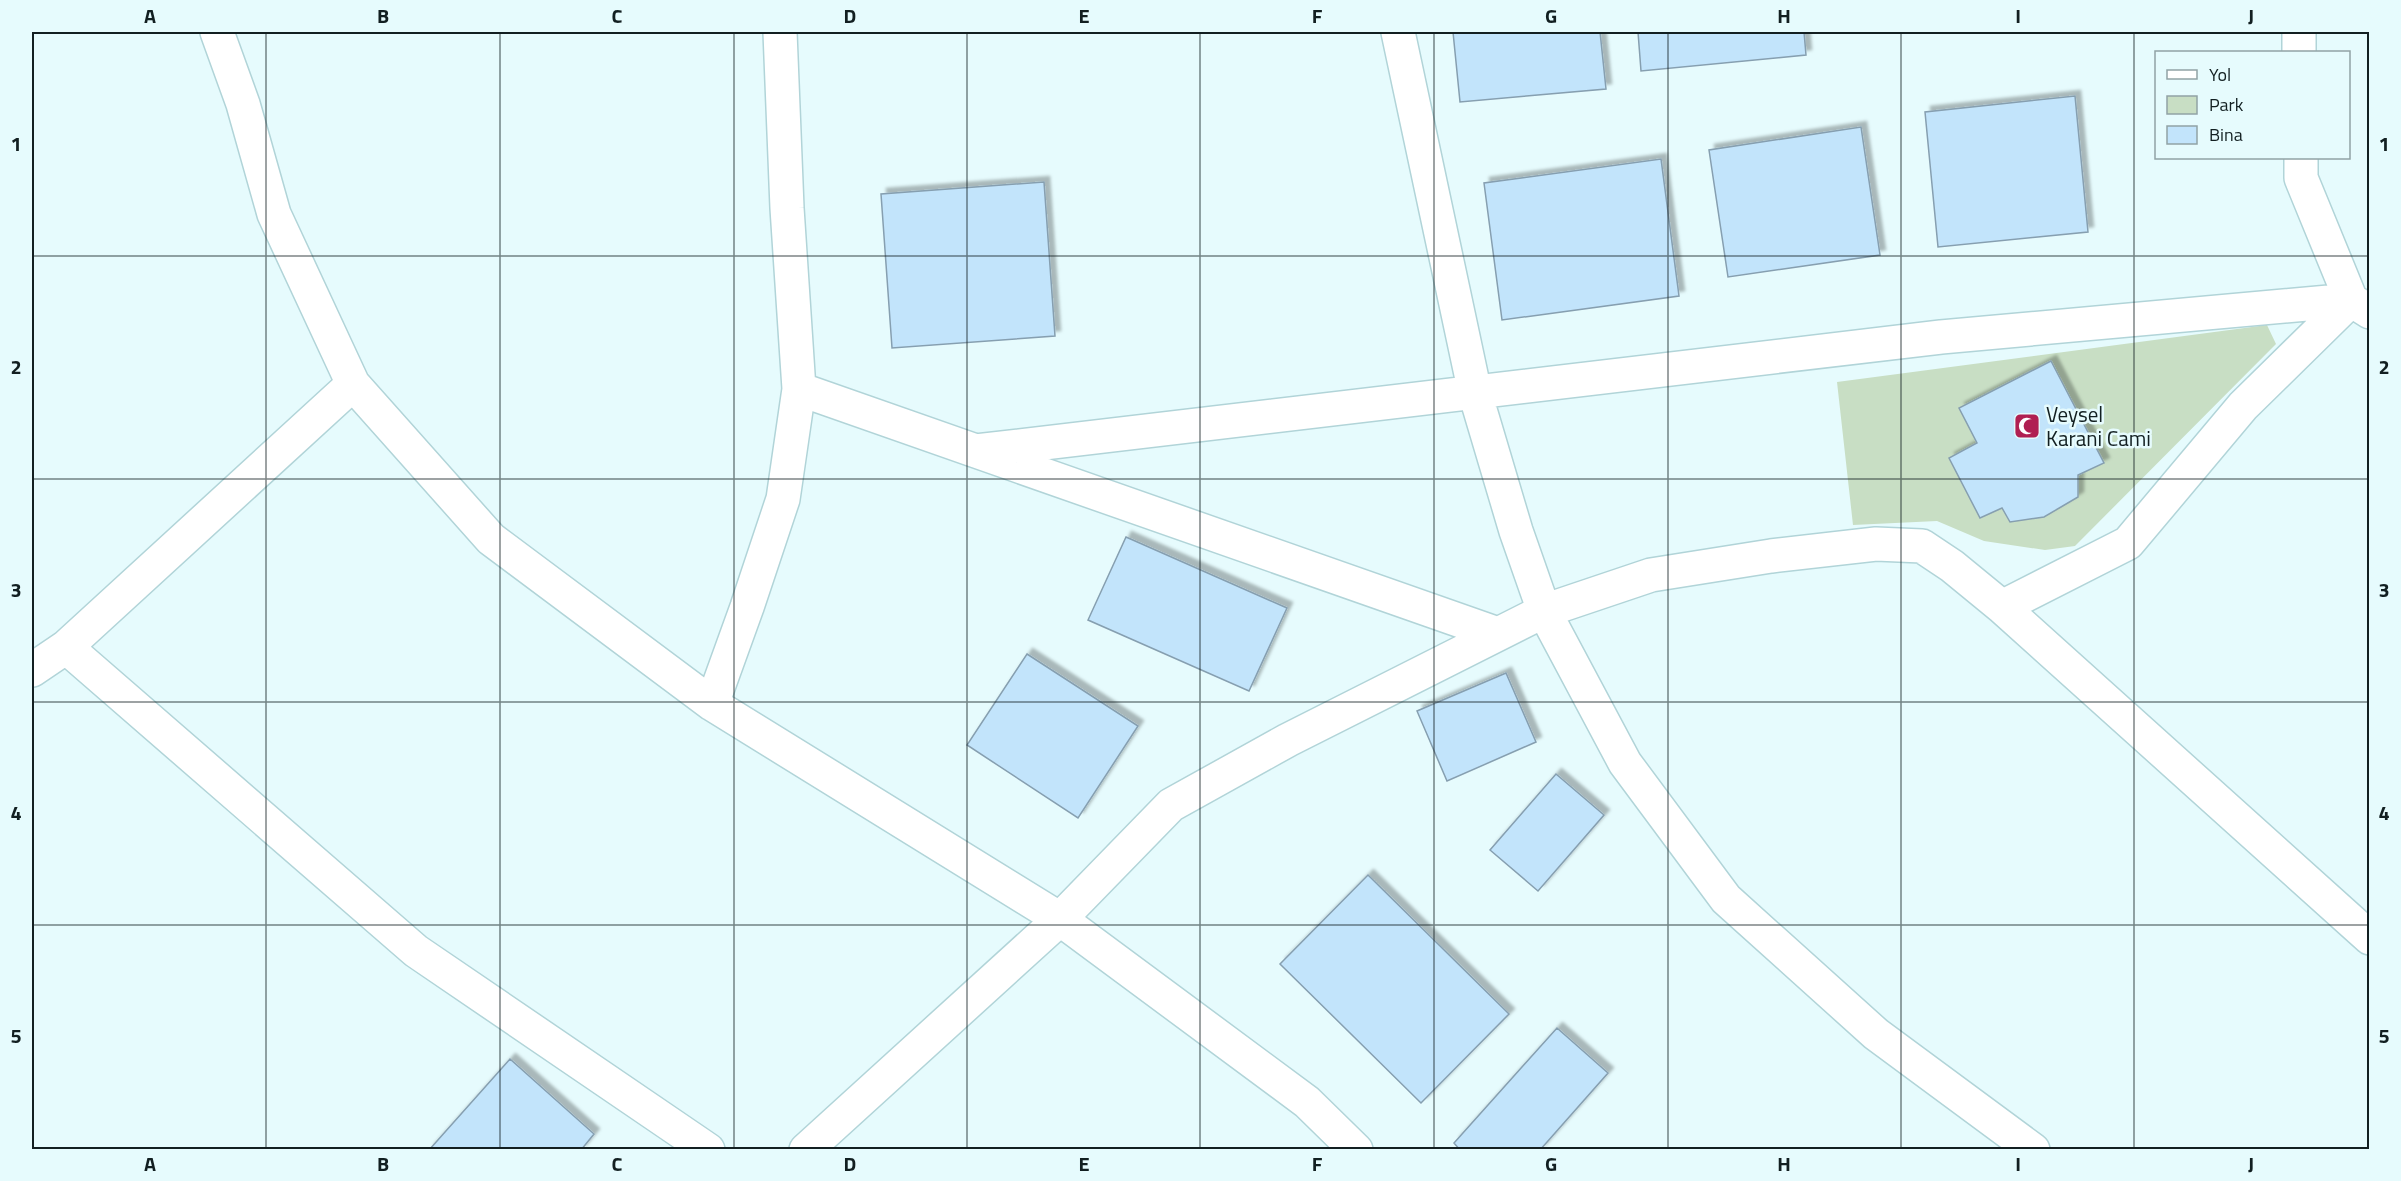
<svg xmlns="http://www.w3.org/2000/svg" width="2401" height="1181" font-family="'Titillium Web',sans-serif">
  <style>
    .green { fill: #c8dec4 }
    .building { fill: #c2e4fb; stroke: #869fb0; stroke-width: 1.5; filter: url(#shadow) }
    .lines { fill: none; stroke-linecap: round; stroke-linejoin: round }
    .street-casing { stroke: #b1d4d8; stroke-width: 36 }
    .street { stroke: #fff; stroke-width: 33 }
    .grid { fill: none; stroke: #121f21; stroke-width: 1.5; stroke-opacity: 0.55 }
    .labels { text-anchor: middle; dominant-baseline: central; stroke-width: 5; stroke-linejoin: round; paint-order: stroke }
    .poi-label { font-size: 21px; fill: #121f21; stroke: #e6fbfd; text-anchor: start }
    .neatline { fill: none; stroke: #121f21; stroke-width: 2 }
    .grid-label { font-size: 20px; text-anchor: middle; font-weight: bold; fill: #121f21 }
  </style>
  <defs>
    <filter id="shadow"><feDropShadow dx="5.5" dy="-5.5" stdDeviation="1.5" flood-color="#0004"/></filter>
  </defs>
  <rect width="100%" height="100%" fill="#e6fbfd"/>
  <path class="green" d="M2267 325 2276 344 2075 546 2045 550 1984 541 1937 521 1853 525 1837 382Z"/>
  <path class="building" d="M1453 32H1600L1606 89 1460 102Z
    M1638 32H1804L1806 55 1641 71Z
    M2075 96 2088 232 1938 247 1925 112Z
    M1861 127 1880 255 1728 277 1709 150Z
    M1661 159 1679 296 1502 320 1484 183Z
    M1044 182 1055 336 892 348 881 194Z
    M2051 361 2104 463 2078 475V497L2044 517 2010 522 2002 508 1980 518 1949 458 1977 443 1959 408Z
    M1126 537 1287 608 1249 691 1088 620Z
    M1027 654 1138 726 1078 818 967 745Z
    M1506 673 1536 742 1447 781 1417 711Z
    M1556 774 1604 815 1538 891 1490 850Z
    M1368 875 1509 1014 1421 1103 1280 964Z
    M1557 1028 1608 1073 1540 1150H1460L1454 1143Z
    M510 1059 594 1134 581 1150H429Z"/>
  <g class="lines">
    <defs>
      <path id="street" d="M217 32 243 104 274 214 353 384 491 539 712 704 1060 919 1307 1102 1356 1150
        M1398 32 1475 393 1516 531 1544 611 1625 763 1726 899 1876 1034 2033 1150
        M2299 52V32
        M2301 158V178L2351 300 2243 406 2128 543 2002 607 2370 938
        M799 389 1498 634
        M976 451 1941 337 2351 300 2370 312
        M66 647 416 951 708 1150
        M32 670 66 647 353 384
        M712 704 747 607 783 499 799 389 787 208 780 32
        M806 1150 1060 919 1171 805 1288 740 1544 611 1651 575 1771 556 1876 544 1922 546 1952 566 2002 607"/>
    </defs>
    <use href="#street" class="street-casing"/>
    <use href="#street" class="street"/>
  </g>
  <path class="grid" d="M266 32V1150M500 32V1150M734 32V1150M967 32V1150M1200 32V1150M1434 32V1150M1668 32V1150M1901 32V1150M2134 32V1150M32 256H2370M32 479H2370M32 702H2370M32 925H2370"/>
  <defs>
    <symbol id="mosque-square" viewBox="-11 -11 22 22"><rect x="-9" y="-9" width="18" height="18" rx="4" fill="#b01f52" stroke="#e6fbfd"/><path d="M3.5-4.9A6 6 0 1 0 3.5 4.9A5 5 0 1 1 3.5-4.9Z" fill="#fff"/></symbol>
  </defs>
  <g fill-rule="evenodd">
    <use href="#mosque-square" x="2012" y="411" width="30" height="30"/>
  </g>
  <g class="labels">
    <g class="poi-label">
      <text x="2046" y="414">Veysel<tspan x="2046" dy="24">Karani Cami</tspan></text>
    </g>
  </g>
  <rect width="2401" height="1181" fill="none" stroke="#e6fbfd" stroke-width="66"/>
  <rect x="2155" y="51" width="195" height="108" fill="#e6fbfd" stroke="#91a3a5" stroke-width="1.5"/>
  <rect x="2167" y="70" width="30" height="9" fill="#ffffff" stroke="#91a3a5" stroke-width="1.5"/>
  <text x="2209" y="81" font-size="18" fill="#121f21">Yol</text>
  <rect x="2167" y="96" width="30" height="18" fill="#c8dec4" stroke="#91a3a5" stroke-width="1.5"/>
  <text x="2209" y="111" font-size="18" fill="#121f21">Park</text>
  <rect x="2167" y="126" width="30" height="18" fill="#c2e4fb" stroke="#91a3a5" stroke-width="1.5"/>
  <text x="2209" y="141" font-size="18" fill="#121f21">Bina</text>
  <rect x="33" y="33" width="2335" height="1115" class="neatline"/>
  <g class="grid-label">
    <text x="150" y="23">A</text>
    <text x="383" y="23">B</text>
    <text x="617" y="23">C</text>
    <text x="850" y="23">D</text>
    <text x="1084" y="23">E</text>
    <text x="1317" y="23">F</text>
    <text x="1551" y="23">G</text>
    <text x="1784" y="23">H</text>
    <text x="2018" y="23">I</text>
    <text x="2251" y="23">J</text>
    <text x="16" y="151">1</text>
    <text x="2384" y="151">1</text>
    <text x="16" y="374">2</text>
    <text x="2384" y="374">2</text>
    <text x="16" y="597">3</text>
    <text x="2384" y="597">3</text>
    <text x="16" y="820">4</text>
    <text x="2384" y="820">4</text>
    <text x="16" y="1043">5</text>
    <text x="2384" y="1043">5</text>
    <text x="150" y="1171">A</text>
    <text x="383" y="1171">B</text>
    <text x="617" y="1171">C</text>
    <text x="850" y="1171">D</text>
    <text x="1084" y="1171">E</text>
    <text x="1317" y="1171">F</text>
    <text x="1551" y="1171">G</text>
    <text x="1784" y="1171">H</text>
    <text x="2018" y="1171">I</text>
    <text x="2251" y="1171">J</text>
  </g>
</svg>
